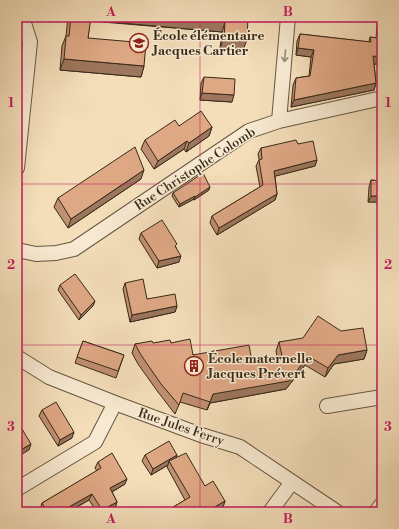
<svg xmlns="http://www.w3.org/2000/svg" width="399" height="529" font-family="'Libre Bodoni',serif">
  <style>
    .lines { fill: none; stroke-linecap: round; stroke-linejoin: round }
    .minor-casing { stroke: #665740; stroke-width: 16 }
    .minor { stroke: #f8ead2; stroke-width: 14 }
    .wall { fill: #c09072; stroke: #372a17 }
    .shaded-wall { fill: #9c765d; stroke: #372a17 }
    .building { fill: #dfa885; stroke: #372a17 }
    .oneway { stroke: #988a74 }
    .grid { fill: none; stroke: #c2185b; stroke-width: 1; stroke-opacity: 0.55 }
    .labels { text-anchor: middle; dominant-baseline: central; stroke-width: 3; stroke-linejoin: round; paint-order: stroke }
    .poi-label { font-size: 13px; font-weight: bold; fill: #372a17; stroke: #f8ead2; text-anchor: start }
    .street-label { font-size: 13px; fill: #372a17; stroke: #f8ead2 }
    .neatline { fill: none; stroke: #c2185b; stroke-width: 1.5 }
    .grid-label { font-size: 13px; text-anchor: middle; font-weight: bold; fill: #c2185b }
  </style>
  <rect width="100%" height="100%" fill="#f4deba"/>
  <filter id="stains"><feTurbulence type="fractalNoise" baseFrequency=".005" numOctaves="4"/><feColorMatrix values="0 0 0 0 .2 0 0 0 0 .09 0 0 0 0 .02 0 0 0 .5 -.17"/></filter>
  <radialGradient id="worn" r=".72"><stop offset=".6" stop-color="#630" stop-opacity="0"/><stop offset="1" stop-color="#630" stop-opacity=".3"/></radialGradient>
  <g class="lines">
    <defs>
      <path id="minor" d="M279 121 288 17
        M17 168 30 42 22 17
        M17 250 36 254 56 253 74 249 249 131 279 121 382 98
        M17 357 49 377 115 403 201 435 240 447 337 512
        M327 406 382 397
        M17 489 95 442 115 403
        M270 512 292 482
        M376 512 382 504"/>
    </defs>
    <use href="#minor" class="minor-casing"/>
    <use href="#minor" class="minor"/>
  </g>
  <path class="wall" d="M68 17H248L243 50 220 48 222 32 90 21 88 38 144 66 141 77 60 70 62 46 66 36Z
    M378 17H382V65L374 64 376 83 374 90 291 107 293 85 296 78 309 76 311 57 296 55 297 41 300 34 369 42 370 37 376 38Z
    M204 77 232 102 200 100 201 83Z
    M179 126 212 127 209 136 186 152 184 149 154 169 141 149 145 140Z
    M381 140H382V202H368L369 187 371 180 379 181 378 146Z
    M298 144 317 160 315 166 275 176 277 194 275 200 217 235 210 223 212 216 260 187 256 166 259 160V159L258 154 261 148Z
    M141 179 68 228 54 207 58 198Z
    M209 190 194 200V199L179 207 172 196 173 193Z
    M141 233 176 247 179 262 157 268 139 239Z
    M125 283 147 299 177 306 175 312 130 322 123 289Z
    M60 285 93 306 79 320 58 290Z
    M83 341 124 355 116 378 75 363Z
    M279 342 367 350 364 359 334 364 325 377 305 365 286 389 210 403 207 410 180 402 175 414 158 392 138 364 132 353 135 344 171 343 193 355 252 362 277 357 276 351Z
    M42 410 72 438 58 446 39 416Z
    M145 455H177L176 458 205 486 225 501 223 507 214 512H165L185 500 167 467 168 465 151 475 142 461Z
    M98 462 125 484 112 492 117 502 115 508 107 512H97L89 500 68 512H42L40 509 42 503 97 471 95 468Z"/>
  <path class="shaded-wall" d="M89 17H170L225 22 222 32 88 20Z
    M224 38 247 40 243 50 220 48Z
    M298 48 314 50 311 57 296 55Z
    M373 56 382 57V65L370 63Z
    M64 59 144 66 141 77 60 70Z
    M376 83 374 90 291 107 294 100Z
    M202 93 234 95 232 102 200 100Z
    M212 127 209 136 186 152 189 143Z
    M187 141 184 149 154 169 158 161Z
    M317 160 315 166 272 177 274 171Z
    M144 170 141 179 68 228 71 219Z
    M210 187 209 190 194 200 195 197Z
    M277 194 275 200 217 235 219 228Z
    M195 196 194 199 179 207 180 204Z
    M371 196H382V202H368Z
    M181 256 179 262 157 268 159 261Z
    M95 301 93 306 79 320 81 315Z
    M177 306 175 312 130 322 132 315Z
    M367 350 364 359 334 364 325 377 328 368 338 355Z
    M308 356 305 365 286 389 210 403 207 410 213 394Z
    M74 432 72 438 58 446 60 440Z
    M31 444 29 450 17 457V452Z
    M177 455 175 461H169L168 465 151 475 153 469Z
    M127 479 125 484 108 494 110 488Z
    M92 494 89 500 68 512H60Z
    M225 501 223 507 214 512H206Z
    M117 502 115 508 107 512H101L102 510Z"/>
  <path class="building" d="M71 17H91L88 38 146 43 144 66 64 59 66 36H69Z
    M170 17H248L247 40 224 38 225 22Z
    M380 17H382V57L373 56 376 83 294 100 296 78 310 76 314 50 298 48 300 34 371 42 370 37 378 38Z
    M204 77 235 79 234 95 202 93Z
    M201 111 212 127 189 143 187 141 158 161 145 140 175 120 179 126Z
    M296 140 298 144 313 141 317 160 274 171 277 194 219 228 212 216 263 185 259 160 262 159 261 148Z
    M381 140H382V196H371V180L382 181Z
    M135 147 144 170 71 219 58 198Z
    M203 173 210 187 195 197V196L180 204 173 193Z
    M162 220 177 244 175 246 181 256 159 261 141 233Z
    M75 274 95 301 81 315 60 285Z
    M143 279 147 299 175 294 177 306 132 315 125 283Z
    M318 316 341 331 363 328 367 350 338 355 328 368 308 356 289 381 213 394 210 402 183 393 179 405 161 384 141 355 135 344 152 341 153 343 170 340 171 343 190 339 193 355 249 345 252 362 282 356 279 342 303 338Z
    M83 341 124 355 118 371 77 357Z
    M56 402 74 432 60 440 42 410Z
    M22 429 31 444 17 452V432Z
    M169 441 177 455 153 469 145 455Z
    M112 453 127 479 110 488 117 502 102 510 92 494 60 512H47L42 503 101 468 98 462Z
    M186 453 205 486 213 481 225 501 206 512H165L190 497 169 461Z"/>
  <defs><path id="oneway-shaft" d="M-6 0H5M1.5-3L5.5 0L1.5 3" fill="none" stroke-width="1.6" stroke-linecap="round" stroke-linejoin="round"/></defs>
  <use class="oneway" href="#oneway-shaft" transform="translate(285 56) rotate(95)"/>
  <path class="grid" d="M200 17V512M17 184H382M17 345H382"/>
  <defs>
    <symbol id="school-ring" viewBox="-11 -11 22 22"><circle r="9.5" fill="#f8ead2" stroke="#8f2418" stroke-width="1.5"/><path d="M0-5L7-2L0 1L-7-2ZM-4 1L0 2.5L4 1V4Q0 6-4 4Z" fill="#8f2418"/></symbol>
    <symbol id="building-ring" viewBox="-11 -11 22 22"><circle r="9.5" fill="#f8ead2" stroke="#8f2418" stroke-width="1.5"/><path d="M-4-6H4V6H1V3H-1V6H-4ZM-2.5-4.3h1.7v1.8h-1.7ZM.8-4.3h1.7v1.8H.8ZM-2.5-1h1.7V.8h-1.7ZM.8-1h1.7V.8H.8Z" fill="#8f2418"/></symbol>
  </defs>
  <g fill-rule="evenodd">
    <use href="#school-ring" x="128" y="32" width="22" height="22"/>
    <use href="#building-ring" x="183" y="355" width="22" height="22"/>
  </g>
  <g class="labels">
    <g class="poi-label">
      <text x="153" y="36">École élémentaire<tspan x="153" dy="15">Jacques Cartier</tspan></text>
      <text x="208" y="359">École maternelle<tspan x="208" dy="15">Jacques Prévert</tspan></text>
    </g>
    <g class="street-label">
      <text transform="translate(195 169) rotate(-33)">Rue Christophe Colomb</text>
      <text transform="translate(181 427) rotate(19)">Rue Jules Ferry</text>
    </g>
  </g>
  <rect width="399" height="529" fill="none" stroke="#f4deba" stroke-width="44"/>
  <rect x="22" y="22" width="355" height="485" class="neatline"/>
  <g class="grid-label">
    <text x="111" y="16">A</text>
    <text x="288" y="16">B</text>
    <text x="11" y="107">1</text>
    <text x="388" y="107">1</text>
    <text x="11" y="269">2</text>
    <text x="388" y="269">2</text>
    <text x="11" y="431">3</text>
    <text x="388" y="431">3</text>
    <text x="111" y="523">A</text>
    <text x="288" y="523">B</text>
  </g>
  <rect width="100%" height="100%" filter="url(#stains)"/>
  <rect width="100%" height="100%" fill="url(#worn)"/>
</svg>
